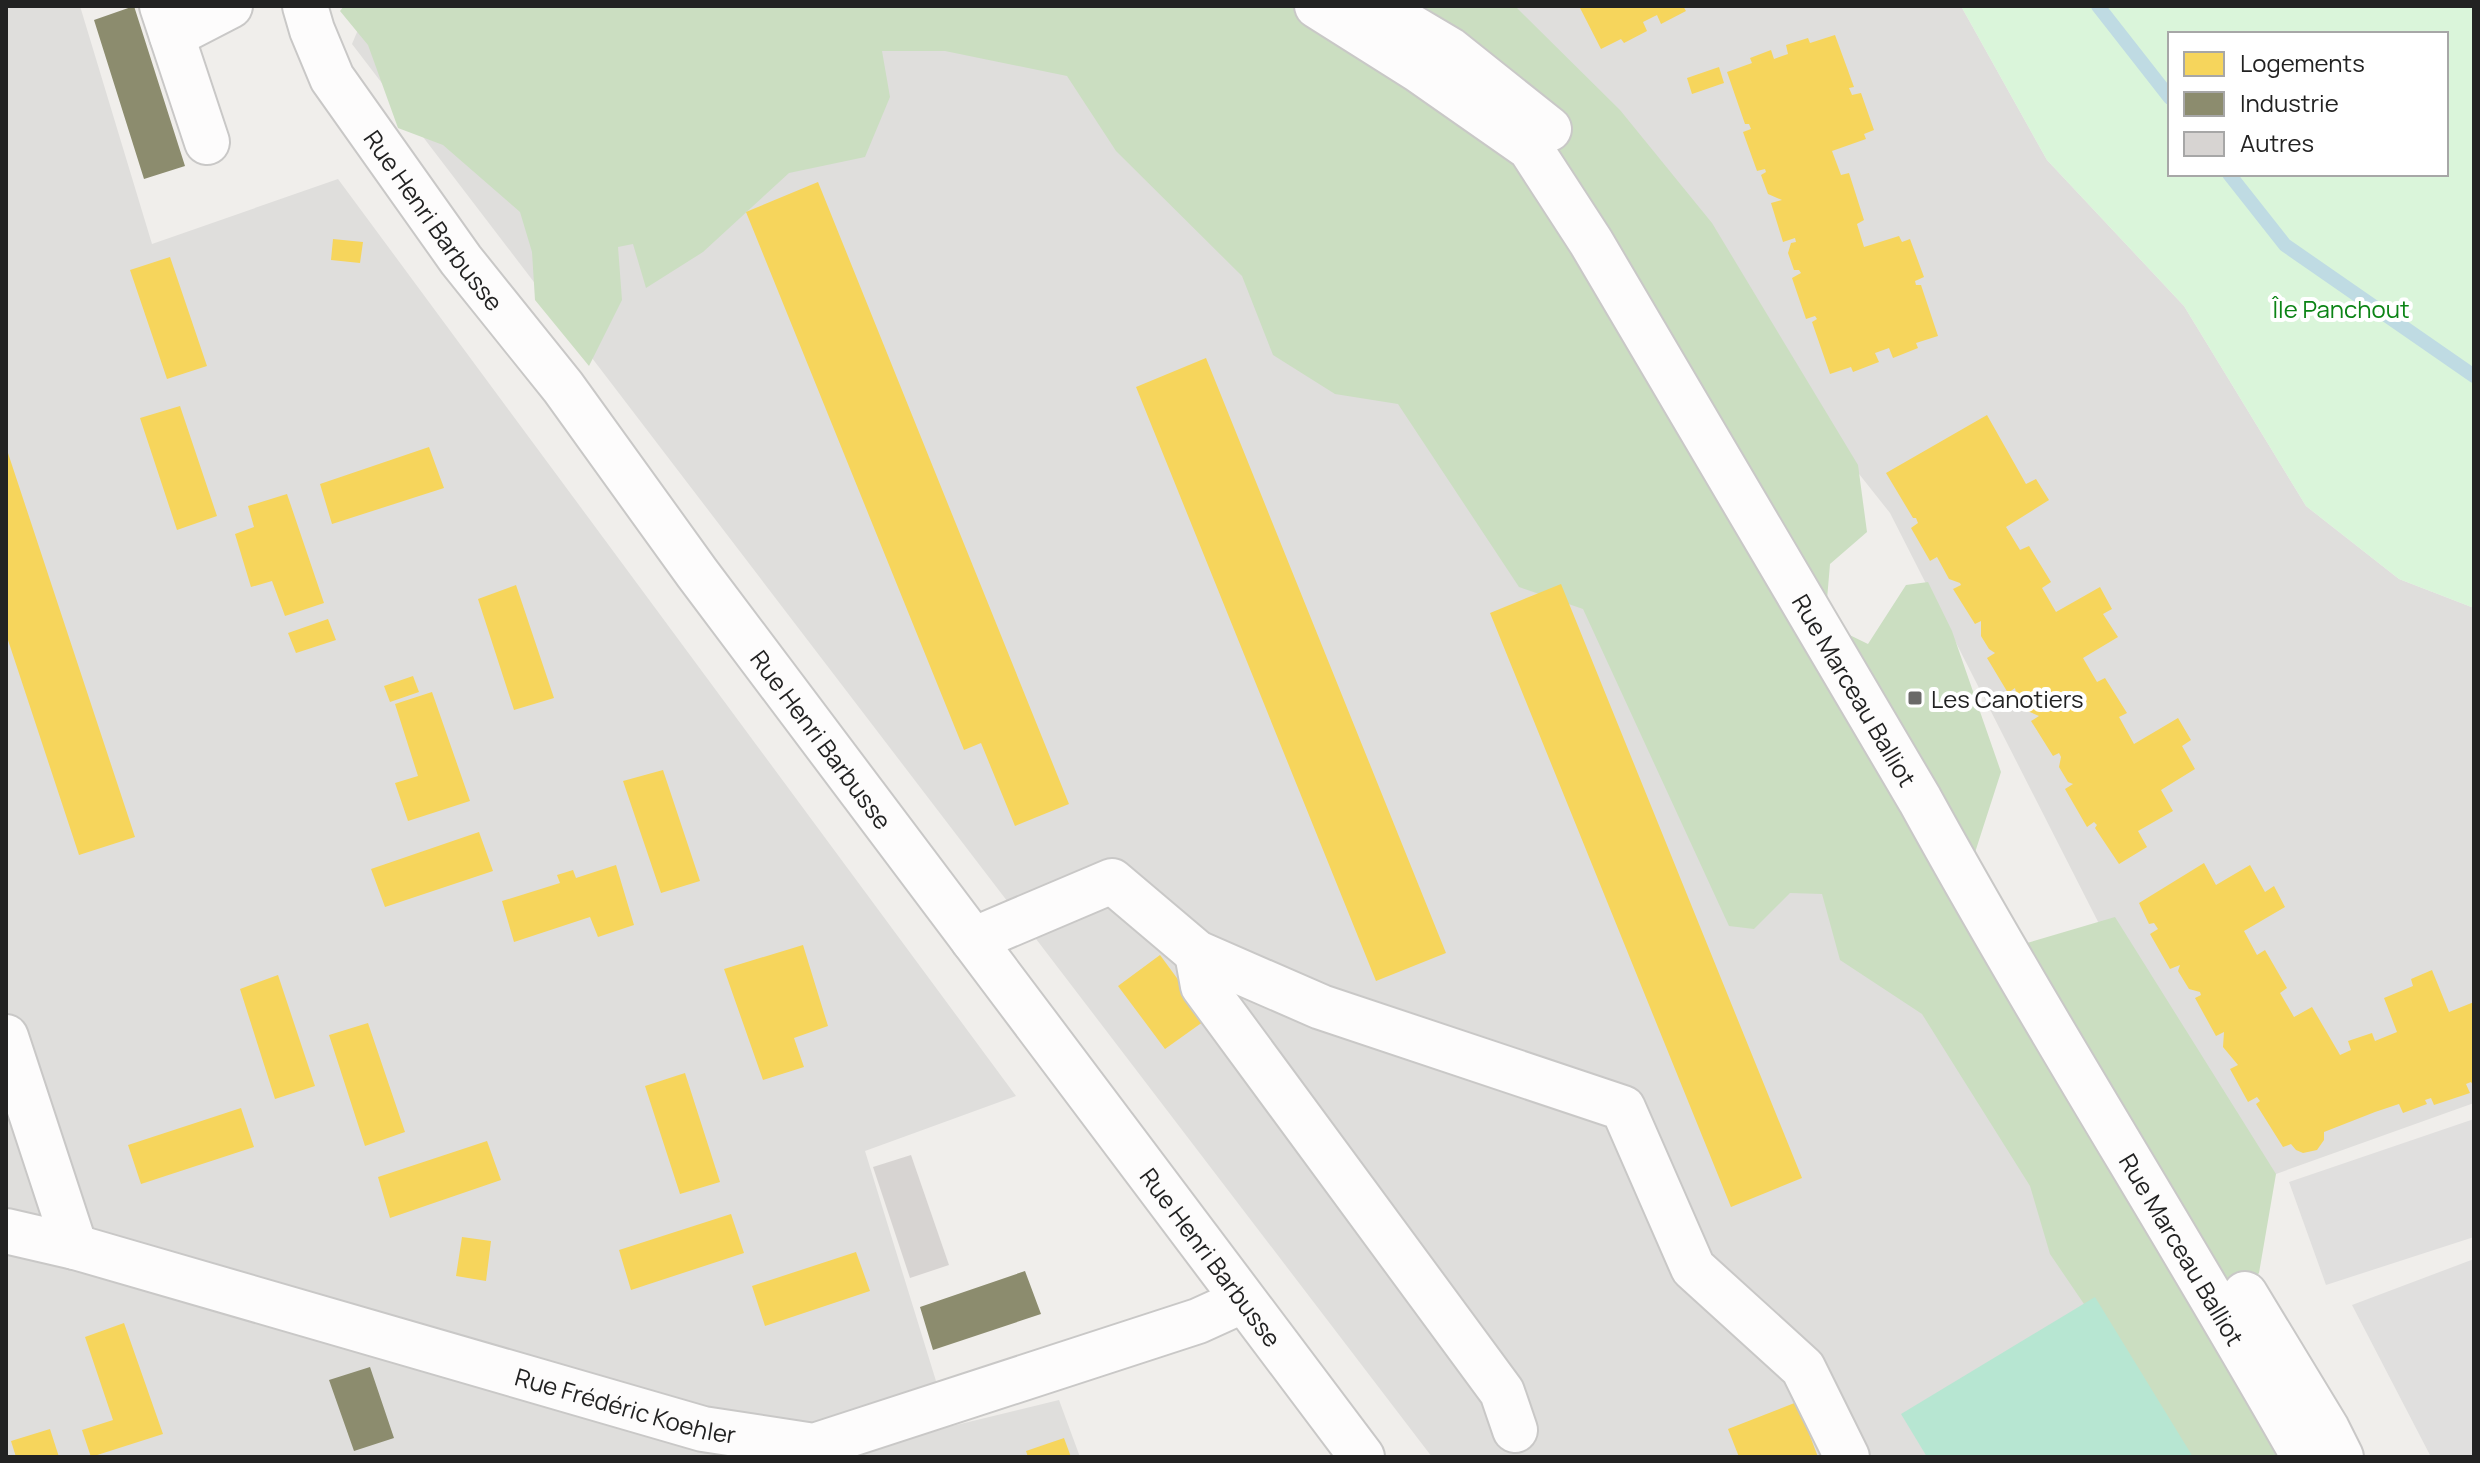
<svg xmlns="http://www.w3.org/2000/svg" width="2480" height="1463" font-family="Manrope,sans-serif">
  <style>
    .residential { fill: #dfdedc }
    .forest { fill: #cbdec1 }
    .park { fill: #daf5da; fill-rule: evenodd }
    .pitch { fill: #b7e6d2 }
    .parking { fill: #e0dfde }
    .homes { fill: #f6d55c }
    .industry { fill: #8c8c6e }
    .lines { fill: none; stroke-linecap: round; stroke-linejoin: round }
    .stream { stroke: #bfdbe3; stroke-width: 14 }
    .building { fill: #d7d4d2 }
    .minor-casing { stroke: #c9c8c7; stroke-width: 48 }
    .minor { stroke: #fdfcfc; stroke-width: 44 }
    .poi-dot { fill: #6a6968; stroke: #fff; stroke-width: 3 }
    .labels { text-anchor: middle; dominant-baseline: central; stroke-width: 8; stroke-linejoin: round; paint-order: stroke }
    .street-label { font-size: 24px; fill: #222; stroke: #fff }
    .park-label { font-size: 24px; fill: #0c8416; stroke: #fff }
    .poi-label { font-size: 24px; fill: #222; stroke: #fff; text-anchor: start }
  </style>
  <rect width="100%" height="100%" fill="#f0eeeb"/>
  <path class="residential" d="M6 6H80L152 244 338 179 1016 1096 865 1151 936 1381 948 1427 1059 1400 1080 1457H6Z
    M368 6H1106L1302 58 2254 1457H1432L352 44Z
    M1451 6H1961L2047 160 2184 306 2306 506 2399 579 2474 608V1103L2234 1189 1890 513 1553 88Z"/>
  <path class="forest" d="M344 6H1515L1620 110 1712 223 1858 465 1867 532 1830 564 1825 623 1868 644 1906 585 1928 582 1952 631 2001 772 1970 868 2017 946 2115 917 2276 1174 2259 1273 2214 1324 2315 1457H2188L2050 1254 2030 1186 1922 1014 1840 960 1822 894 1790 893 1754 929 1729 926 1583 609 1519 587 1398 404 1335 394 1273 355 1242 276 1116 151 1067 76 945 51H882L890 97 865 157 789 173 703 252 646 288 633 244 618 247 622 300 589 366 535 300 532 252 520 212 443 145 398 128 368 45 340 11Z"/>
  <path class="park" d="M1961 6H2474V608L2399 579 2306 506 2184 306 2047 160ZM2170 34H2446V174H2170Z"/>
  <path class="pitch" d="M2095 1297 2193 1457H1927L1901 1414Z"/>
  <path class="parking" d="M2474 1119V1237L2326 1285 2289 1182Z
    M2474 1259V1457H2431L2352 1305Z"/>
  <path class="homes" d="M1579 6H1683L1686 11 1661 24 1657 15 1643 22 1647 31 1624 43 1621 39 1601 49Z
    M1835 35 1854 87 1849 88 1852 95 1861 93 1874 130 1864 134 1866 139 1832 151 1841 175 1849 173 1864 220 1857 224 1864 247 1899 236 1902 242 1910 239 1924 277 1915 281 1916 285H1921L1938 336 1916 343 1918 348 1893 358 1889 348 1875 353 1879 362 1853 372 1851 367 1830 374 1812 322 1817 319 1815 316 1806 319 1792 278 1801 273 1799 270H1794L1788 253 1791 243 1796 242 1795 238 1783 242 1771 203 1782 200 1768 194 1761 175 1766 172 1765 169 1757 171 1743 132 1751 129 1749 124H1745L1727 72 1752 63 1750 58 1771 50 1774 59 1788 54 1786 45 1808 38 1810 43Z
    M1719 67 1724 83 1692 94 1687 78Z
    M818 182 1069 804 1015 826 981 743 964 750 746 212Z
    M333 239 363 242 360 263 331 260Z
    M170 257 207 366 167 379 130 270Z
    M1206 358 1446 953 1376 981 1136 387Z
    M180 406 217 516 177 530 140 418Z
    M1987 415 2026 484 2036 479 2049 500 2006 527 2020 550 2029 546 2051 582 2042 588 2056 612 2100 587 2112 609 2103 614 2118 637 2083 658 2097 682 2105 678 2127 713 2119 717 2134 744 2178 718 2191 740 2182 746 2195 769 2161 790 2173 811 2138 831 2147 847 2119 864 2095 828 2097 825 2094 822 2087 827 2065 789 2073 784 2068 782 2059 767 2061 757 2059 753 2053 756 2031 721 2039 716 2025 710 2017 697 2015 688 2008 693 1987 658 1995 653 1989 649 1981 636V621L1975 624 1953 589 1961 585 1960 583 1949 579 1937 557 1930 561 1911 528 1918 523 1916 518H1913L1886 473Z
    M6 447 135 837 79 855 6 634Z
    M429 447 444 488 332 524 320 484Z
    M287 494 324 603 285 616 272 581 251 587 235 534 254 527 248 506Z
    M1561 584 1802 1178 1731 1207 1490 613Z
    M516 585 554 698 514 710 478 599Z
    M328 619 336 640 296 653 288 633Z
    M413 676 419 692 390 702 384 686Z
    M432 692 470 801 408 821 395 783 418 776 395 704Z
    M663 770 700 881 661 893 623 781Z
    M479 832 493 871 385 907 371 869Z
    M2204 863 2216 885 2250 865 2265 892 2274 886 2285 907 2244 931 2257 955 2265 950 2287 988 2280 993 2294 1017 2312 1007 2340 1055 2351 1050 2348 1041 2372 1033 2375 1041 2397 1032 2384 998 2413 986 2411 979 2432 970 2449 1012 2474 1002V1087L2471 1082 2466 1084 2470 1093 2434 1105 2431 1098 2425 1100 2427 1104 2403 1113 2399 1104 2375 1112 2324 1132V1140L2317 1150 2303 1153 2296 1150 2291 1144 2283 1147 2256 1104 2260 1101 2257 1097 2248 1102 2230 1069 2238 1065 2223 1047 2224 1032 2216 1036 2195 998 2201 995 2200 992 2189 989 2178 971 2180 965 2170 969 2150 934 2158 929 2154 923 2149 924 2139 903Z
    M616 865 634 925 598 937 590 917 514 942 502 901 560 883 557 875 573 870 576 878Z
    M803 945 828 1026 794 1038 804 1067 763 1080 724 969Z
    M1160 955 1207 1019 1165 1049 1118 986Z
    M278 975 315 1086 275 1099 240 989Z
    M368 1023 405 1132 365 1146 329 1035Z
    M685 1073 720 1182 680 1194 645 1086Z
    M241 1108 254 1147 141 1184 128 1145Z
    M487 1141 501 1180 390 1218 378 1177Z
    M731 1214 744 1253 631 1290 619 1250Z
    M462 1237 491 1241 486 1281 456 1276Z
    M856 1252 870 1291 765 1326 752 1286Z
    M124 1323 163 1434 91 1457 82 1430 113 1420 85 1337Z
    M1797 1402 1818 1457H1739L1728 1429Z
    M50 1429 59 1457H16L11 1441Z
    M1064 1438 1071 1457H1028L1026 1451Z"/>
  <path class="industry" d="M134 6 185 166 144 179 94 20Z
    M1025 1271 1041 1314 933 1350 920 1307Z
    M370 1367 394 1438 354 1451 329 1380Z"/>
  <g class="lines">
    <path class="stream" d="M2098 6 2170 98
      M2229 174 2285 245 2474 376"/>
  </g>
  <path class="building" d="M911 1155 949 1265 910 1278 873 1167Z"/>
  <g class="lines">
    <defs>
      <g id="minor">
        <path d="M162 6 207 142"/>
        <path id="s1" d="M305 6 312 30 332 78 461 260 563 387 697 573 1362 1457"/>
        <path id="s2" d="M1317 6 1420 71 1530 148 1591 242 1920 800C2042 1022 2179 1236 2304 1457"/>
        <path d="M1376 6 1450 50 1549 129"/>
        <path d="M172 36 230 6"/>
        <path d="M973 940 1112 881 1197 953 1321 1007 1623 1108 1693 1268 1803 1368 1847 1457"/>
        <path d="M1197 953 1203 986 1502 1392 1515 1430"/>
        <path d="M6 1037 75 1247"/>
        <path id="s3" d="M6 1231 75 1247 703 1429 814 1446 1198 1321 1242 1301"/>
        <path d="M2245 1294 2327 1429 2341 1457"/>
      </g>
    </defs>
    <use href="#minor" class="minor-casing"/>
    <use href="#minor" class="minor"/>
  </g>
  <rect class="poi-dot" x="1907" y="690" width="16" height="16" rx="4"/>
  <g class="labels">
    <g class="street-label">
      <text stroke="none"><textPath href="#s1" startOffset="252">Rue Henri Barbusse</textPath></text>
      <text stroke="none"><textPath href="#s2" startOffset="888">Rue Marceau Balliot</textPath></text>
      <text stroke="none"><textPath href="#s1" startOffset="900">Rue Henri Barbusse</textPath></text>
      <text stroke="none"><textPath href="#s2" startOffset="1536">Rue Marceau Balliot</textPath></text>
      <text stroke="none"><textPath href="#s1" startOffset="1548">Rue Henri Barbusse</textPath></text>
      <text stroke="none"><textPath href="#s3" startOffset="644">Rue Frédéric Koehler</textPath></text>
    </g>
    <g class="park-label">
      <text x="2341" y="308">Île Panchout</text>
    </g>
    <g class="poi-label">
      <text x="1931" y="698">Les Canotiers</text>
    </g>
  </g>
  <rect width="2480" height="1463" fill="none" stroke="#222222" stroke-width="16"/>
  <rect x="2168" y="32" width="280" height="144" fill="#ffffff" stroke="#a7a7a7" stroke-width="2"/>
  <rect x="2184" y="52" width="40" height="24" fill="#f6d55c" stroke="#a7a7a7" stroke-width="2"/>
  <text x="2240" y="72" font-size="24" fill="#222222">Logements</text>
  <rect x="2184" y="92" width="40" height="24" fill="#8c8c6e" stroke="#a7a7a7" stroke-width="2"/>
  <text x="2240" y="112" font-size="24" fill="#222222">Industrie</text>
  <rect x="2184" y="132" width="40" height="24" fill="#d7d4d2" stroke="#a7a7a7" stroke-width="2"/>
  <text x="2240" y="152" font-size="24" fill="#222222">Autres</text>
</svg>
